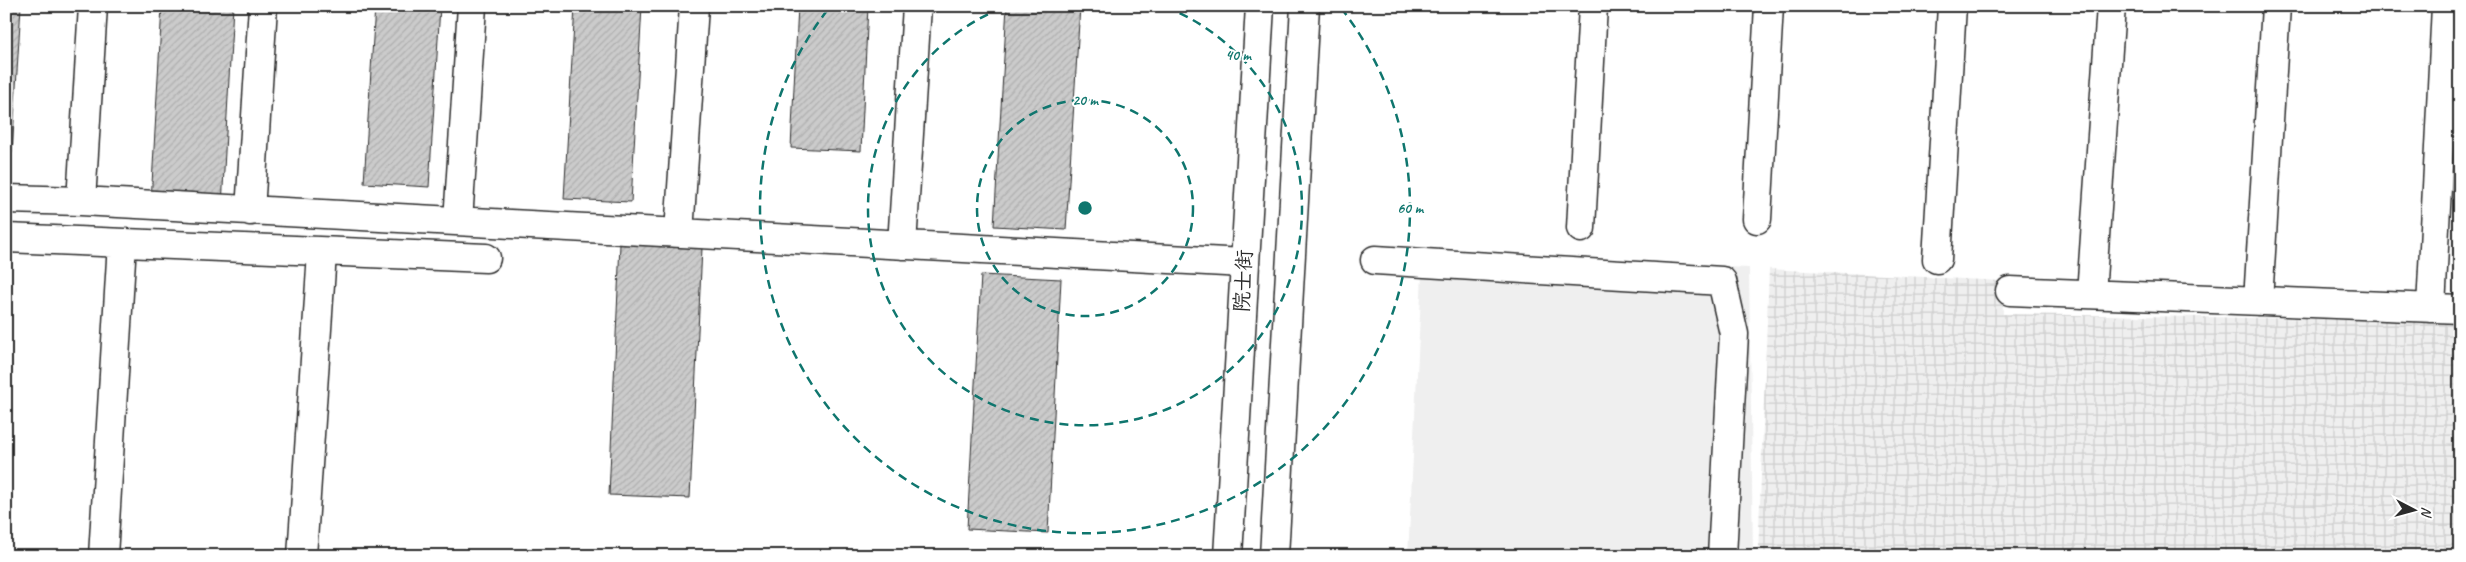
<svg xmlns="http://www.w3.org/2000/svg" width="2466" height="562" font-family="Caveat,'LXGW WenKai TC',sans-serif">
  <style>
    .built { fill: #efefef }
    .industrial { fill: url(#industrial-grid) }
    .building { fill: url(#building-hatch); stroke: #2b2b2b }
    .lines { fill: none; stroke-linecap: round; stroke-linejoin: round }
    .street-casing { stroke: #2b2b2b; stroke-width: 31 }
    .secondary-casing { stroke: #2b2b2b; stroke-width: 31 }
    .street { stroke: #fff; stroke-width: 28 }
    .secondary { stroke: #fff; stroke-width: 28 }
    .ring { fill: none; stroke: #0f766e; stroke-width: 2.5; stroke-dasharray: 9 6 }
    .labels { text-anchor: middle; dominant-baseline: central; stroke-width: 4; stroke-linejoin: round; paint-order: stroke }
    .street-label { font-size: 21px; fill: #2b2b2b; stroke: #fff }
    .centre { fill: #0f766e; stroke: #fff; stroke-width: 2.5 }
    .ring-label { font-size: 15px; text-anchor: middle; font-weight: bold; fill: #0f766e; stroke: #fff; stroke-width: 4; stroke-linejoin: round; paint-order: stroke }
  </style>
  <defs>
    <pattern id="industrial-grid" width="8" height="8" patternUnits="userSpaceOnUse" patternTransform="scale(1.25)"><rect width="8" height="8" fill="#efefef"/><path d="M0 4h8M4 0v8" fill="none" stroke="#cdcdcd"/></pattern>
    <pattern id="building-hatch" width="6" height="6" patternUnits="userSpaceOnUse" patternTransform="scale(1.25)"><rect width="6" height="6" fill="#cbcbcb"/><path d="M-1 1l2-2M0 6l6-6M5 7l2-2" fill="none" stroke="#aeaeae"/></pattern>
  </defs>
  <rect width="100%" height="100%" fill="#fff"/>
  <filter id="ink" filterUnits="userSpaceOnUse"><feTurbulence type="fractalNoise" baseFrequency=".02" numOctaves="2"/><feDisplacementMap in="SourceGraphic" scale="10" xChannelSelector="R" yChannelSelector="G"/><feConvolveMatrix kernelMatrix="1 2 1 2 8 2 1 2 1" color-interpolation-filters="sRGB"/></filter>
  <g filter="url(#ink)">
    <path class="built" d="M1423 254 1749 268 1753 556H1408Z"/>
    <path class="industrial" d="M1769 269 2002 281 2003 314 2460 321V556H1758Z"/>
    <path class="building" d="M6 6H21L12 153H6Z
      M162 6H233L222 206 151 202Z
      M375 6H440L429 187 364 183Z
      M575 6H642L631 202 564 199Z
      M798 6H868L861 151 791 148Z
      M1007 6H1080L1066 230 994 226Z
      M620 244 702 248 690 498 609 495Z
      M981 275 1061 279 1048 533 967 529Z"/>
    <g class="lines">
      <defs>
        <path id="street" d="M6 199 81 201 93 6
          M81 201 1244 263
          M250 211 263 6
          M1757 219 1769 6
          M458 221 472 6
          M1581 228 1593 6
          M679 233 694 6
          M6 238 486 258
          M902 245 917 6
          M1937 259 1952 6
          M1375 260 1722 281 1734 334 1722 556
          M2010 291 2460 309
          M2091 294 2111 6
          M2258 301 2276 6
          M2431 308 2446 6
          M103 556 122 243
          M302 556 322 253"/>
        <path id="secondary" d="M1228 556 1260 6
          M1274 556 1305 6"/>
      </defs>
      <use href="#street" class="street-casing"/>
      <use href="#secondary" class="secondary-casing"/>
      <use href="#street" class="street"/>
      <use href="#secondary" class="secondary"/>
    </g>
  </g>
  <g class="ring">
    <circle cx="1085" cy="208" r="108"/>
    <path d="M1166 7A217 217 0 1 1 1004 7"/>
    <path d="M1341 8A325 325 0 1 1 829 8"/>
  </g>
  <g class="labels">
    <g class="street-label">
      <text transform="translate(1243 281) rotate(-87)">院士街</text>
    </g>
  </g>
  <circle cx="1085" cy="208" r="8" class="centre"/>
  <g class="ring-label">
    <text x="1238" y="60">40 m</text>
    <text x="1085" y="105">20 m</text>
    <text x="1410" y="213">60 m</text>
  </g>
  <rect width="2466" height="562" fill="none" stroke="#fff" stroke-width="25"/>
  <rect x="12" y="12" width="2441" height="537" fill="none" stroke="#2b2b2b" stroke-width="2" filter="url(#ink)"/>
  <g transform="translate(2414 510) rotate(96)" stroke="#ffffff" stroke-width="4" paint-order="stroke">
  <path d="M0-4L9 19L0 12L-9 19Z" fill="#2b2b2b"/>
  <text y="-8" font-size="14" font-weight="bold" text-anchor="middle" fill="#2b2b2b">N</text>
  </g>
</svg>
